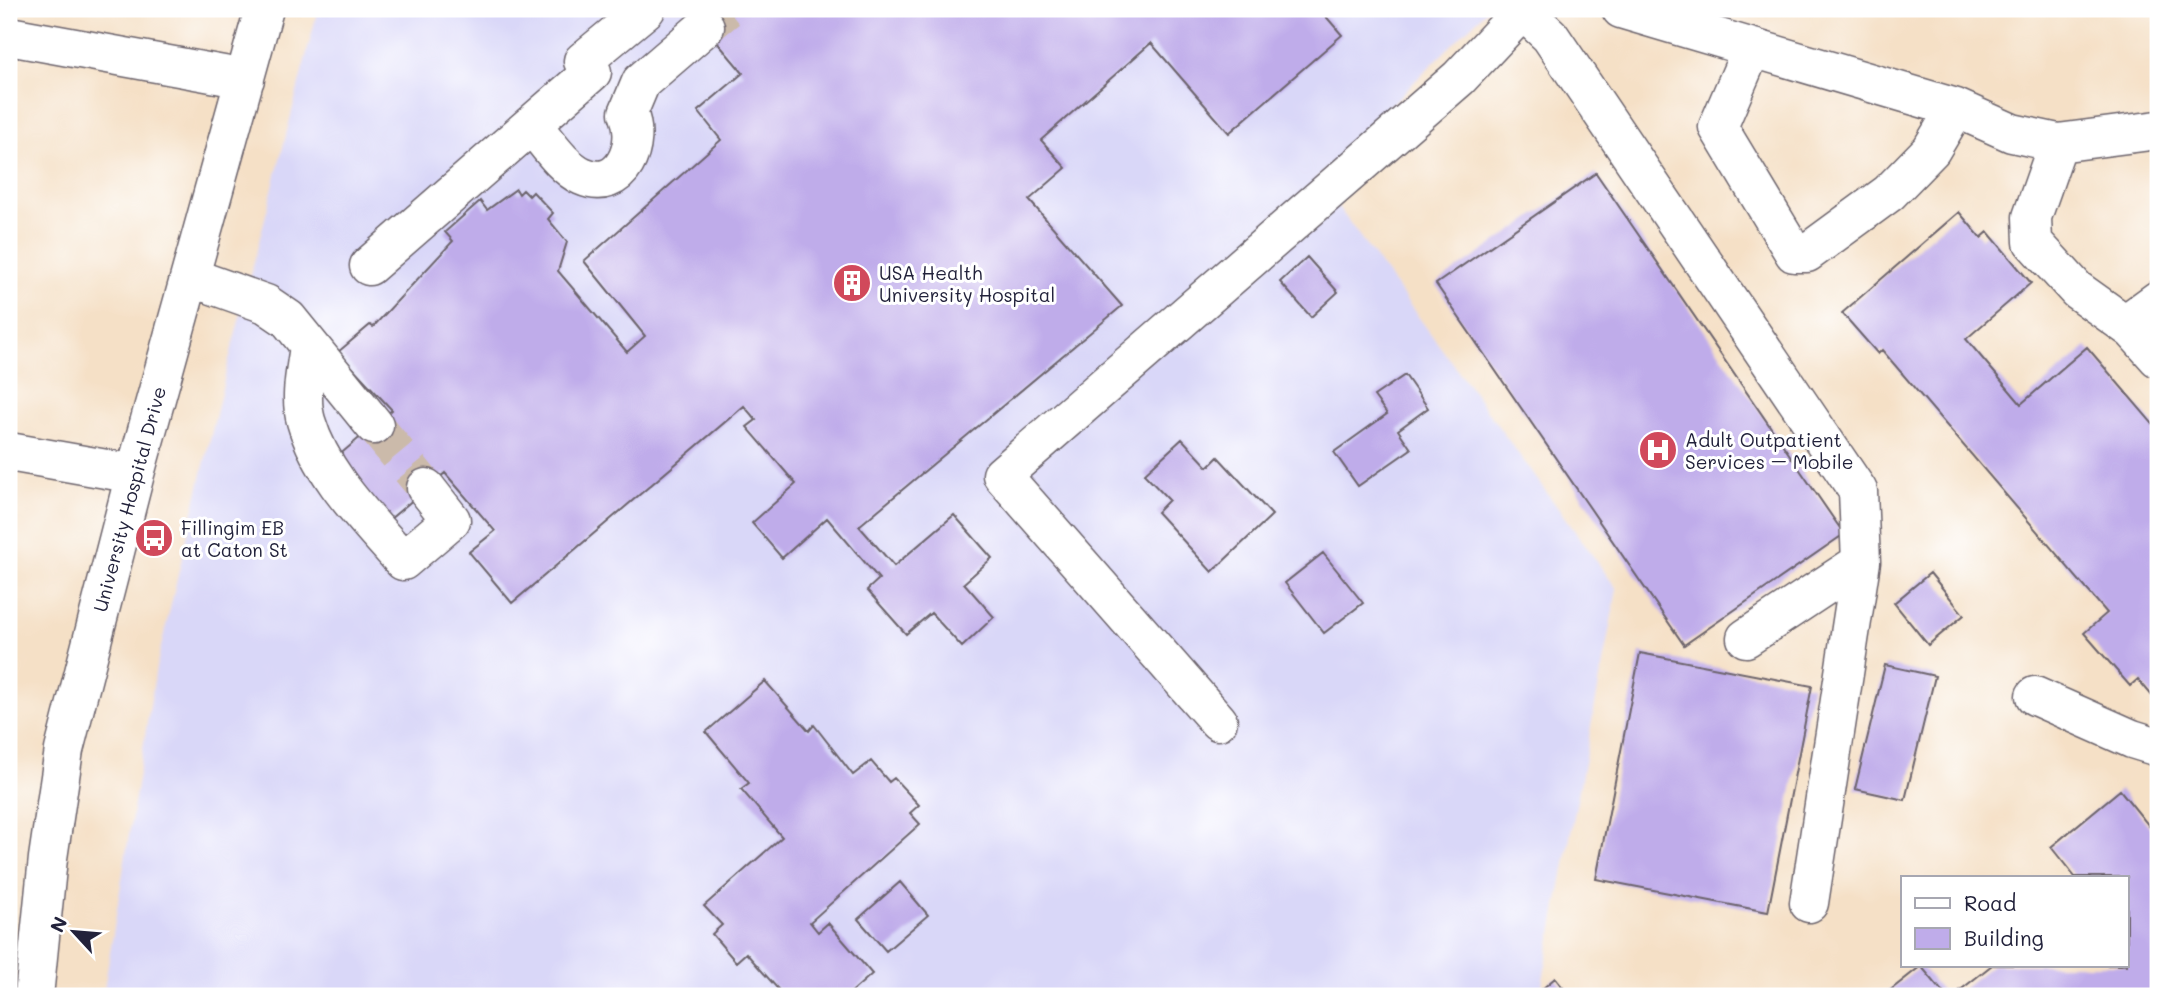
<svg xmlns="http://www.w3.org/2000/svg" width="2167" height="1005" font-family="Mali,sans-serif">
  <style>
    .built { fill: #d9d7f8 }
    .building { fill: #bfacea }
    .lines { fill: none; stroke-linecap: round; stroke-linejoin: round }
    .minor-tunnel { stroke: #cbbaaa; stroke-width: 38; stroke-dasharray: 38 19; stroke-linecap: butt }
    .minor-casing { stroke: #6c646c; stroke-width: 41 }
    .minor { stroke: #fff; stroke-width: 38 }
    .labels { text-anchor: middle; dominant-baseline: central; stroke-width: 6; stroke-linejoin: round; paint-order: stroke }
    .poi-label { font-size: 19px; fill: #22223b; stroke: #fff; text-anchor: start }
    .street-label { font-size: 19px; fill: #22223b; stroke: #fff }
  </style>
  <rect width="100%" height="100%" fill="#fff"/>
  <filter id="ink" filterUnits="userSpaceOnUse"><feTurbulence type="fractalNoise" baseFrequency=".0143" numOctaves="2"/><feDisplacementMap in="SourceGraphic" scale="14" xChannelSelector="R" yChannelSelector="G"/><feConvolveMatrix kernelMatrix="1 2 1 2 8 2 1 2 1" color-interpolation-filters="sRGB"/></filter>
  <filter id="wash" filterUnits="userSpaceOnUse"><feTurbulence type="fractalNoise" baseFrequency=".00686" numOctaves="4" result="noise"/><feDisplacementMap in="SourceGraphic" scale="28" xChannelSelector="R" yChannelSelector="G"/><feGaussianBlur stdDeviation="1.57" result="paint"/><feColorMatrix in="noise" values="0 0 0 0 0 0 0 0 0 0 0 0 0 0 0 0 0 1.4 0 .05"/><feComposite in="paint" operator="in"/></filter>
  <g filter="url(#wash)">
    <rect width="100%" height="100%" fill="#f5e0c6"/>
    <path class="built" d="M318 9H1488L1317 178 1617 589 1540 996H103L156 668 226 372Z"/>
    <g id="blocks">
      <path class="building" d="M689 9H1325L1322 12 1342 35 1229 133 1151 43 1041 140 1066 168 1029 200 1122 306 859 526 894 566 954 515 992 558 964 583 994 617 962 647 931 613 906 634 867 590 879 579 827 518 782 558 752 523 796 484 747 427 756 420 744 406 512 603 469 552 495 531 445 473 390 519 337 457 392 410 338 352 370 325 373 327 453 241 445 232 480 201 487 210 516 189 519 194 523 190 529 196 533 192 553 213 548 219 567 242 558 271 627 352 645 336 584 261 721 140 698 111 743 73Z
        M1969 9H1998L1997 15Z
        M1596 173 1844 534 1684 645 1436 284Z
        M1959 212 1981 238 1988 232 2031 283 1966 339 2021 404 2087 347 2158 430V703L2138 679 2130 686 2084 633 2107 613 1882 350 1878 354 1842 313Z
        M1307 257 1338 292 1311 317 1280 282Z
        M1405 375 1428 408 1398 430 1411 449 1358 486 1334 452 1387 414 1374 396Z
        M1182 439 1208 467 1218 457 1272 515 1212 572 1157 512 1169 500 1144 474Z
        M1323 553 1363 603 1324 633 1285 583Z
        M1930 573 1964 615 1928 645 1894 603Z
        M1640 653 1812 686 1768 912 1596 879Z
        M1885 665 1935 676 1905 800 1855 789Z
        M765 681 809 731 814 725 853 775 871 761 889 782 894 778 919 805 910 813 920 824 810 922 818 932 828 923 872 974 847 996H784L746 953 736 962 712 934 722 925 704 906 782 837 741 789 749 783 706 732Z
        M2120 790 2158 837V996H1953L1992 965H2127V877H2075L2051 847Z
        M900 882 928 915 886 951 858 919Z
        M1921 966 1946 996H1883Z
        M1555 978 1570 996H1534Z"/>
    </g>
  </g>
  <g filter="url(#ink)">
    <use href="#blocks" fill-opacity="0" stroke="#6c646c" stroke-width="2"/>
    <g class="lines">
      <path class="minor-tunnel" d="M705 27 727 9
        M374 425 426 488"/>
      <defs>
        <path id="minor" d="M1621 9 1956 108 2012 133 2058 143 2158 130
          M1523 11 1550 36 1858 491 1861 562 1746 638
          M9 36 245 79
          M1752 48 1718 127 1794 253H1807L1889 193 1931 150 1956 108
          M532 125C546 141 562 167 582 176 622 194 642 144 628 113L641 82 705 27
          M2058 143 2032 217 2033 242 2077 290 2133 330 2158 358
          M369 266 592 72 583 61 646 9
          M190 277 266 304 288 319 374 425
          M2125 324 2158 300
          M309 346C306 370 299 397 306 421 322 476 367 519 403 561L451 520 426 488
          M9 452 135 474
          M2035 696 2132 739 2158 747
          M1218 721 1002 475 1459 78 1524 9
          M1809 903 1861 562
          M34 996 48 858 64 750 135 474 264 9"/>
      </defs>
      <use href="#minor" class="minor-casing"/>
      <use href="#minor" class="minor"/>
    </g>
  </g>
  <defs>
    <symbol id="building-disc" viewBox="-11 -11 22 22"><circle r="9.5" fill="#d1495b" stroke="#fff"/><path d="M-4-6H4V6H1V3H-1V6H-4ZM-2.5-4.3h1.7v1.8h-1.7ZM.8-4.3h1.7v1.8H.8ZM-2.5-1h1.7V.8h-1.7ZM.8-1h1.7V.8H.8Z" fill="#fff"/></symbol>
    <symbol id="hospital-disc" viewBox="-11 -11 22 22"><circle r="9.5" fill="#d1495b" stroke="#fff"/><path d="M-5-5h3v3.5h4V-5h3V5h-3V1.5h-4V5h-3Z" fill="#fff"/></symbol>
    <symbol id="bus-disc" viewBox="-11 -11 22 22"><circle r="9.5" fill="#d1495b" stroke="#fff"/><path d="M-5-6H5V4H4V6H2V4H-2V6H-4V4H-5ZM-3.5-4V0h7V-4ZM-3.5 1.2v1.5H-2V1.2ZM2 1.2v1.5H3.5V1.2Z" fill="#fff"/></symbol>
  </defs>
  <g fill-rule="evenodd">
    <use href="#building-disc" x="830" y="261" width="44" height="44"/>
    <use href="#hospital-disc" x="1636" y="428" width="44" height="44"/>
    <use href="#bus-disc" x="132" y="516" width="44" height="44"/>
  </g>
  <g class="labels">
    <g class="poi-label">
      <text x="879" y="272">USA Health<tspan x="879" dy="22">University Hospital</tspan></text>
      <text x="1685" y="439">Adult Outpatient<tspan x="1685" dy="22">Services – Mobile</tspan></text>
      <text x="181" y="527">Fillingim EB<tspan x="181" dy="22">at Caton St</tspan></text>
    </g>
    <g class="street-label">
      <text transform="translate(129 499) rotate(-75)">University Hospital Drive</text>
    </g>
  </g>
  <rect width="2167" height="1005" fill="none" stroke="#fff" stroke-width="35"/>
  <rect x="1901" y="876" width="228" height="91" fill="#ffffff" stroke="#a7a7b1" stroke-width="2"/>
  <rect x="1915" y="898" width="35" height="10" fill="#ffffff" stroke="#a7a7b1" stroke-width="2"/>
  <text x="1964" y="911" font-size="21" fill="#22223b">Road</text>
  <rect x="1915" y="928" width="35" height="21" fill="#bfacea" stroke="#a7a7b1" stroke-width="2"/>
  <text x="1964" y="946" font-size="21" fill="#22223b">Building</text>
  <g transform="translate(74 932) rotate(296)" stroke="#ffffff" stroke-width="5" paint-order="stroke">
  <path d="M0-5L12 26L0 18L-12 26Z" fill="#22223b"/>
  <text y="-10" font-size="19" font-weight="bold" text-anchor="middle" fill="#22223b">N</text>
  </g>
</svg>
